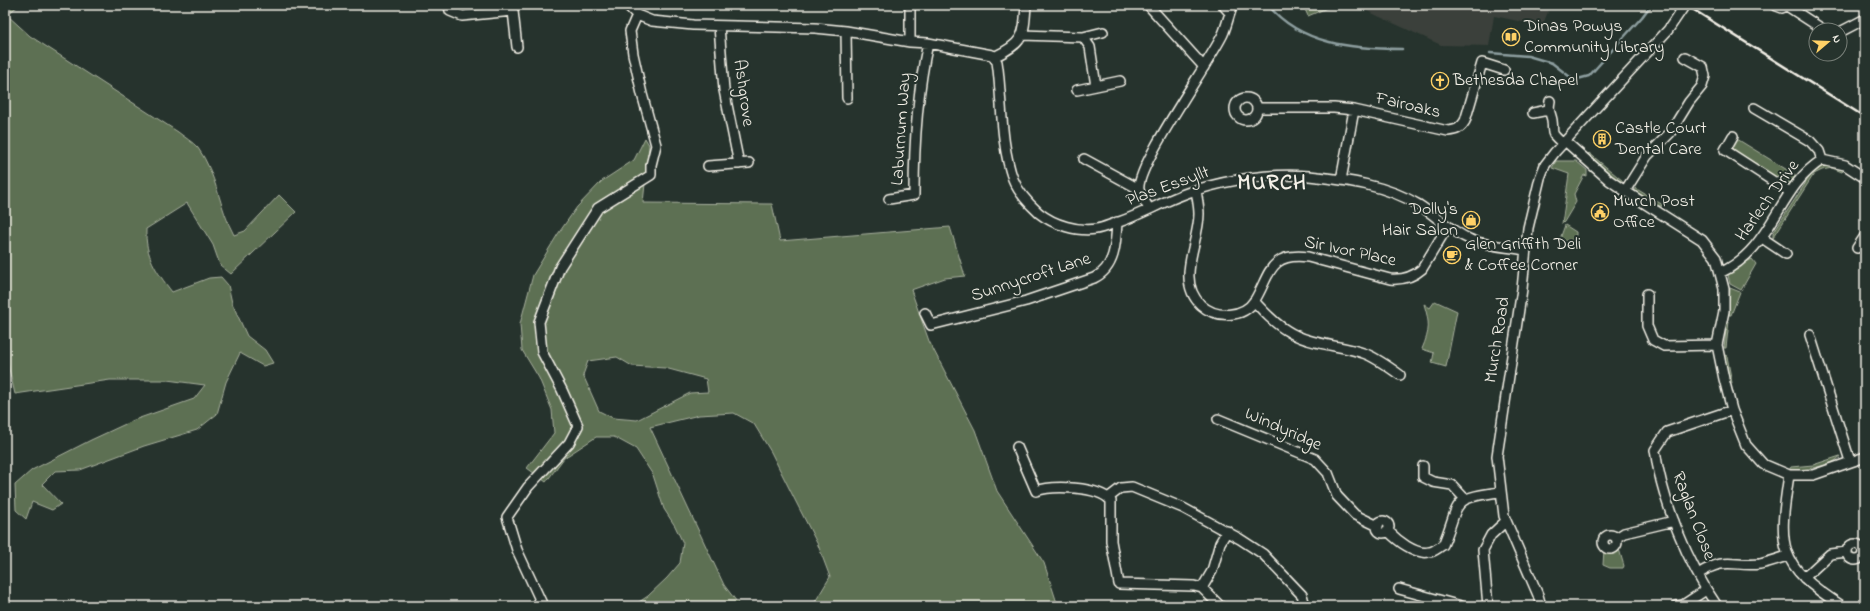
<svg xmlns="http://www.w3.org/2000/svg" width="1870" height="611" font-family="'Indie Flower',sans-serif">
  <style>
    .built { fill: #3a403a }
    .green { fill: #5d7053; stroke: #a8b09e; fill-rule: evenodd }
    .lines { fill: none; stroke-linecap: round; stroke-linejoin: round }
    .stream { stroke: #8d9e9f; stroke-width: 2.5 }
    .minor-casing { stroke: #f4f1e8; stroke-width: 12 }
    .minor { stroke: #26332d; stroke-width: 9 }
    .rail { stroke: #f4f1e8; stroke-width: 2.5 }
    .labels { text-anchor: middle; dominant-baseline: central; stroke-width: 4; stroke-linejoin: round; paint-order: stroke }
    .poi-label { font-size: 18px; fill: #f4f1e8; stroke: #26332d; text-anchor: start }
    .street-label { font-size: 18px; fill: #f4f1e8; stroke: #26332d }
    .district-label { font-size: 22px; font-weight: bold; letter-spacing: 1px; fill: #f4f1e8; stroke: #26332d }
  </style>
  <rect width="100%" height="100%" fill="#26332d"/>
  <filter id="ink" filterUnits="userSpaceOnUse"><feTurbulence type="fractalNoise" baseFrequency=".025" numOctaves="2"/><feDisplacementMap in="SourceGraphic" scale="8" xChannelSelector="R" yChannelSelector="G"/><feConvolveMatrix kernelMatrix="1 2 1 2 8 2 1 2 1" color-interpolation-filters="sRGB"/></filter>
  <g filter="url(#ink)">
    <path class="built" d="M1354 5H1551L1542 26 1494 16 1489 46 1441 45Z"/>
    <path class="green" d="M5 5H19L7 15 30 36 178 132C184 137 193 142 198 148 217 174 219 208 234 235L245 231 279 195 296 212 231 274 220 265 213 245 187 203 146 229C145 256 156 271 172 292L209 278 221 277 228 285 232 303 247 336 265 350 273 363 263 366 240 353 226 382 217 414 197 430 144 446 80 470 55 471 42 484 61 504 52 510 32 502 26 519 16 510 15 485 32 470 91 440 134 420 194 399 205 385 167 380H110L15 394 5 352Z
      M1303 5H1334L1308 16Z
      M645 138 649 145 643 203 772 204 780 241 950 227 965 276 945 278 911 290 929 341 975 430 997 491 1044 563 1058 606H809L815 602 830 577 818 545 795 500 771 452 754 424 734 413 699 415 650 427 724 585 740 606H633L648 596 667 578 680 563 683 543 675 526 664 509 653 475 636 449 614 437H596L564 458 546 482 527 468 554 433 552 410 539 378 522 350 520 324 533 275 558 234 577 207 602 181 634 160ZM617 357 632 366 665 368 706 379 708 392 690 393 637 420 613 418 599 411 583 375 588 361Z
      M1737 139 1797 176 1790 183 1776 179 1735 152 1732 145Z
      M1589 153 1623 181H1618L1587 155Z
      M1556 161H1576L1587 170V176L1584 175 1574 194 1576 202 1564 222 1562 224 1569 174 1552 168Z
      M1829 166H1837L1844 170 1842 172 1832 168 1822 170 1814 174 1773 238V233L1812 173 1820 167Z
      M1635 188 1663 205 1662 206C1653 207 1641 197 1635 191Z
      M1565 225 1576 232V235L1572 240 1560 242V239Z
      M1752 259 1756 264 1741 290 1730 284 1728 275 1730 271Z
      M1730 288 1740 292 1731 315H1729Z
      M1435 301 1457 311 1446 367 1432 363 1434 353 1422 349C1430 330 1430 324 1424 304L1430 308Z
      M1727 321H1729L1726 348H1724Z
      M1725 355 1727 356 1732 383 1730 384 1724 356Z
      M1840 456C1835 466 1800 471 1789 470L1791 467 1813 465Z
      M1604 549 1607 552 1613 553 1619 549 1624 566 1623 568H1610L1603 565Z"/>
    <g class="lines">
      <path class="stream" d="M1268 5C1301 45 1354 49 1402 49
        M1490 53 1528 56 1552 63 1574 80 1589 76 1642 17 1651 5"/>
      <defs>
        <path id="minor" d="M449 5 450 11 462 16 513 11 517 47
          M627 5 637 15 652 21 693 25 815 28 846 31 910 42 928 43 992 55 997 62 998 69C1002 104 1001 146 1013 179 1018 192 1029 204 1039 213 1054 225 1078 232 1096 229 1104 228 1111 224 1119 222 1145 213 1169 198 1196 190 1231 179 1273 173 1309 176 1347 180 1386 185 1419 205 1436 216 1451 231 1469 239 1479 245 1511 247 1525 250
          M1223 5 1230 13
          M1774 5 1782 8 1788 5
          M1149 6 1204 67
          M1787 6 1824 30
          M719 26 724 90 739 164
          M846 31 847 98
          M1840 32 1865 19
          M1022 35 1083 37 1090 47 1096 86
          M1083 37 1103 32
          M910 42V5
          M994 57C1024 43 1024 36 1026 5
          M1077 90 1120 81
          M1235 109a11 11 0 1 1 22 0a11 11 0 1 1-22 0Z
          M1550 101C1548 111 1550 111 1552 120 1554 135 1549 131 1562 143
          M1257 108H1334L1354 110 1448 131C1456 130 1460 129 1465 121L1482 63 1504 70
          M1754 108 1810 141 1819 151 1822 160
          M1533 113 1548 110
          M1733 136 1725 150 1790 192
          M1565 141 1609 180 1625 191 1702 240 1716 258 1724 289V311L1717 345 1724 379 1732 410 1746 445 1763 464 1789 475H1813L1865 457
          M1084 159 1139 189
          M708 166 749 163
          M1341 180 1354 110
          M1196 190C1197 198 1199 206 1199 214 1199 243 1175 280 1201 305 1215 318 1243 319 1255 300 1270 275 1269 252 1308 257L1390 279C1402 280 1413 277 1422 269L1448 226
          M1625 191 1647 156 1670 133 1689 102 1702 86 1705 76 1703 67 1685 57
          M889 199 914 195C914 144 917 93 928 43
          M1149 209C1146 203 1141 196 1139 190 1135 167 1210 62 1223 34 1227 25 1229 14 1233 5
          M1762 238 1786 254
          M1857 248 1865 236
          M1720 273C1774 248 1777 188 1822 160L1845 165 1865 178
          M1647 294V326L1653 340 1664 346 1717 345
          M1254 301C1264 312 1274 323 1286 330 1310 346 1340 344 1366 354 1378 359 1389 367 1400 375
          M925 313 931 325 1026 301 1094 278C1115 268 1116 244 1117 222
          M1810 335 1850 461
          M1218 419 1315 459 1328 473 1337 496 1355 515 1378 526
          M1017 447 1036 491C1052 485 1099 486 1111 501V541L1119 584 1194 586 1202 588 1220 606
          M1423 466V477L1433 482 1452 485 1465 499
          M1789 475C1778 547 1777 565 1842 606
          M1108 498 1121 488 1132 487 1183 508 1240 539 1263 554 1302 595 1304 602 1302 606
          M1377 527a6 6 0 1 1 12 0a6 6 0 1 1-12 0Z
          M1388 531C1397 540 1415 555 1429 552 1434 552 1439 547 1443 545 1461 503 1448 498 1500 492
          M1603 542a7 7 0 1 1 14 0a7 7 0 1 1-14 0Z
          M1616 538 1624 533 1674 521
          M1847 552a8 8 0 1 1 16 0a8 8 0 1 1-16 0Z
          M1698 574C1726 556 1732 567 1760 564 1769 562 1778 559 1787 556
          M1804 578 1830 554 1847 552
          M1202 588 1212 571 1220 543 1227 531
          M1399 589 1461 606
          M543 606 517 550 507 517 528 487 569 443 578 426 562 390 542 352 539 322 560 267 598 208 651 175V165L656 145 642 94 633 54 630 31 637 15
          M1488 606 1483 550 1491 535 1506 521
          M1541 606 1538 595 1504 516 1497 456 1522 289 1528 228 1540 178 1545 165 1555 152 1668 30 1685 5
          M1677 606 1683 605 1706 590
          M1717 606C1688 564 1662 501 1655 450L1667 432 1732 410"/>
      </defs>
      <use href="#minor" class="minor-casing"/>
      <use href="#minor" class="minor"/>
      <path class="rail" d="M1686 5 1865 117"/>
    </g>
  </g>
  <defs>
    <symbol id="library-ring" viewBox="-11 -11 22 22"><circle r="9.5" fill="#26332d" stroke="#ffd166" stroke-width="1.5"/><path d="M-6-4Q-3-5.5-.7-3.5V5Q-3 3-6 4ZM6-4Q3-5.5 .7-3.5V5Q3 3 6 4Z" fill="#ffd166"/></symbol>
    <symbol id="church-ring" viewBox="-11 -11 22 22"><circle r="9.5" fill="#26332d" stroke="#ffd166" stroke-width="1.5"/><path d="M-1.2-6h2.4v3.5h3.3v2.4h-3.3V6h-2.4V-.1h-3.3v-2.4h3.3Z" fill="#ffd166"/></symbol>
    <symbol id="building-ring" viewBox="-11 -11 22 22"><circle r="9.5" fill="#26332d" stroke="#ffd166" stroke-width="1.5"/><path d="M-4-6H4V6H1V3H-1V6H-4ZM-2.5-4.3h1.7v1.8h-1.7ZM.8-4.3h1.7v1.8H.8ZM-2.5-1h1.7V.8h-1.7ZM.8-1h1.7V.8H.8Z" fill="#ffd166"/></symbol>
    <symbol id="civic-ring" viewBox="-11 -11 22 22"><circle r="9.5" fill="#26332d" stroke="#ffd166" stroke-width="1.5"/><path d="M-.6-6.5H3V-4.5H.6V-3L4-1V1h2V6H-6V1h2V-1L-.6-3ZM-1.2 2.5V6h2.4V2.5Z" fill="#ffd166"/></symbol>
    <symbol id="shop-ring" viewBox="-11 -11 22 22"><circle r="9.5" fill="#26332d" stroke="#ffd166" stroke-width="1.5"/><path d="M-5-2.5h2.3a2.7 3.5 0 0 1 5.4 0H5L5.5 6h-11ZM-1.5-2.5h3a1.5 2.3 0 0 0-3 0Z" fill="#ffd166"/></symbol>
    <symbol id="cafe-ring" viewBox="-11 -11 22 22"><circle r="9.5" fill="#26332d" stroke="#ffd166" stroke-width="1.5"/><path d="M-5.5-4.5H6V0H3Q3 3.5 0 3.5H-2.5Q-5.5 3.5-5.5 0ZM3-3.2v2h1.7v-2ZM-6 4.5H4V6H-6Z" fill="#ffd166"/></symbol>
  </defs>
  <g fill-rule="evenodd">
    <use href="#library-ring" x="1501" y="27" width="20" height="20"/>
    <use href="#church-ring" x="1430" y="71" width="20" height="20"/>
    <use href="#building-ring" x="1592" y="129" width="20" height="20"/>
    <use href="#civic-ring" x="1590" y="202" width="20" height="20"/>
    <use href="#shop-ring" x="1461" y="210" width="20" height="20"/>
    <use href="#cafe-ring" x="1442" y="245" width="20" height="20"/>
  </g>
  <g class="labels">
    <g class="poi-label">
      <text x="1524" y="27">Dinas Powys<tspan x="1524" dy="21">Community Library</tspan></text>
      <text x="1453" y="81">Bethesda Chapel</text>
      <text x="1615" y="129">Castle Court<tspan x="1615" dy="21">Dental Care</tspan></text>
      <text x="1613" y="202">Murch Post<tspan x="1613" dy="21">Office</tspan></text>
      <text x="1458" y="210" text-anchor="end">Dolly's<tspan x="1458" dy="21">Hair Salon</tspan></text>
      <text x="1465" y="245">Glen Griffith Deli<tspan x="1465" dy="21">&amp; Coffee Corner</tspan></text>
    </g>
    <g class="street-label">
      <text transform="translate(743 93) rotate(82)">Ashgrove</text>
      <text transform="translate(1408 106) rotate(13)">Fairoaks</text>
      <text transform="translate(902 129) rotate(-86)">Laburnum Way</text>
      <text transform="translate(1168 187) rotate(-20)">Plas Essyllt</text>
      <text transform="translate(1768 201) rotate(-54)">Harlech Drive</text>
      <text transform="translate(1350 252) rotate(12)">Sir Ivor Place</text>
      <text transform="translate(1031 278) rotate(-18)">Sunnycroft Lane</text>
      <text transform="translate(1498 340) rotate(-81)">Murch Road</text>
      <text transform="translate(1283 430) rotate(24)">Windyridge</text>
      <text transform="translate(1693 516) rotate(69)">Raglan Close</text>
    </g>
    <g class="district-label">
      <text x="1272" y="184">MURCH</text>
    </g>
  </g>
  <rect width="1870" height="611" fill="none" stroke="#26332d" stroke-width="20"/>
  <rect x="10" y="10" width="1850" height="591" fill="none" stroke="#f4f1e8" stroke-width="1.5" filter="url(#ink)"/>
  <g transform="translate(1828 42) rotate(71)"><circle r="19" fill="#26332d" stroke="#787f78"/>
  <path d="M0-3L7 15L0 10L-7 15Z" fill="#ffd166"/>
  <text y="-6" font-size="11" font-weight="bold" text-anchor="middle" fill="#f4f1e8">N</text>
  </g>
</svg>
